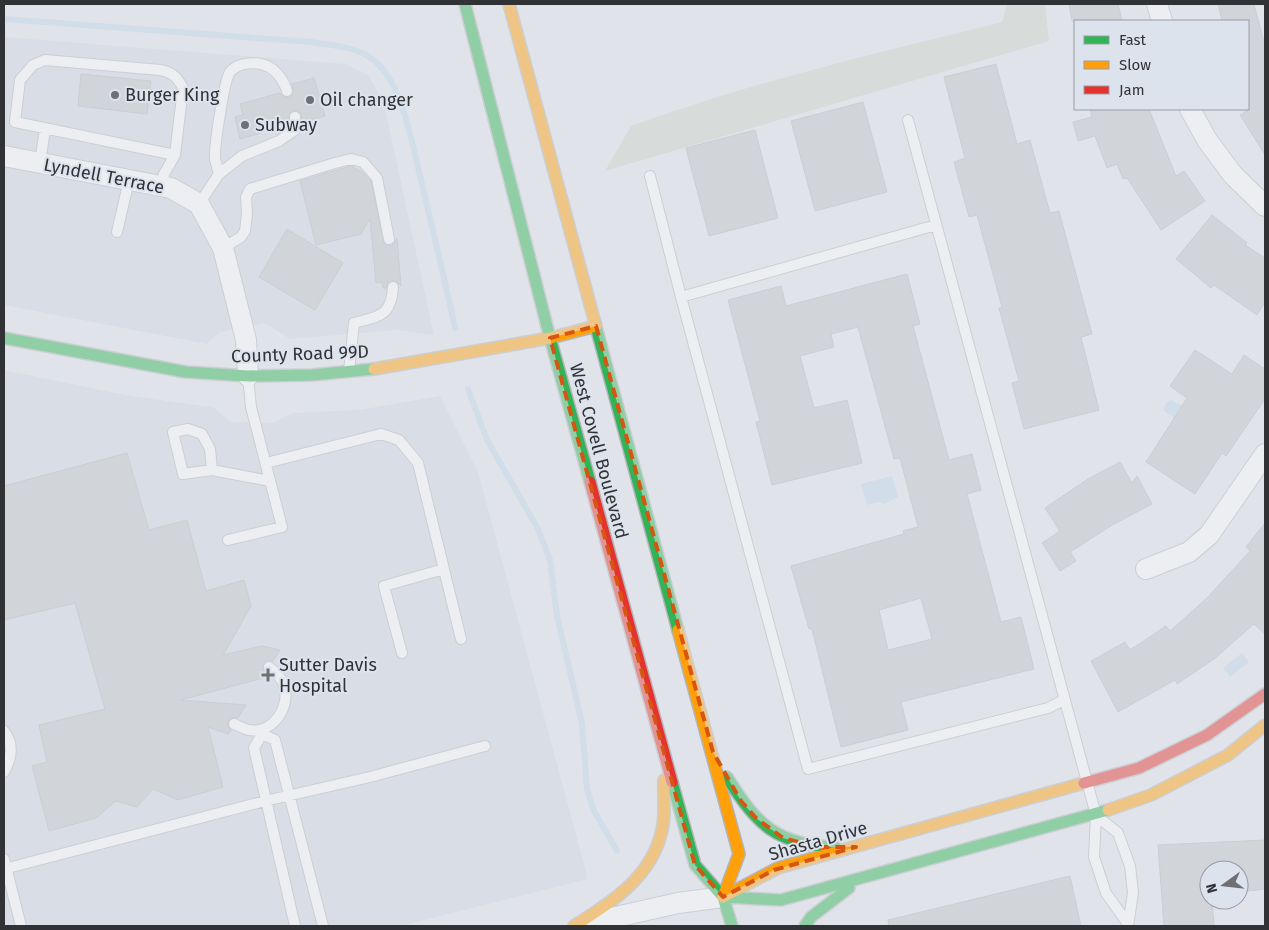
<svg xmlns="http://www.w3.org/2000/svg" width="1269" height="930" font-family="'Fira Sans',sans-serif">
  <style>
    .built { fill: #cfd6e2 }
    .green { fill: #ccd2c7 }
    .water { fill: #bfd5e9 }
    .lines { fill: none; stroke-linecap: round; stroke-linejoin: round }
    .stream { stroke: #bfd5e9; stroke-width: 6 }
    .building { fill: #bfc2c6; stroke: #b0b2b7; fill-rule: evenodd }
    .lane-casing { stroke: #b2b5ba; stroke-width: 12 }
    .street-casing { stroke: #b2b5ba; stroke-width: 22 }
    .fast-casing { stroke: #b2b5ba; stroke-width: 14 }
    .slow-casing { stroke: #b2b5ba; stroke-width: 14 }
    .jam-casing { stroke: #b2b5ba; stroke-width: 14 }
    .lane { stroke: #fafbfc; stroke-width: 10 }
    .street { stroke: #fafbfc; stroke-width: 20 }
    .fast { stroke: #30b455; stroke-width: 11 }
    .slow { stroke: #ff9f0a; stroke-width: 11 }
    .jam { stroke: #e5322d; stroke-width: 11 }
    .marked { fill: none; stroke: #d65510; stroke-width: 4; stroke-dasharray: 10 6; stroke-linejoin: round }
    .poi-dot { fill: #6e7075; stroke: #dde3ed; stroke-width: 2 }
    .labels { text-anchor: middle; dominant-baseline: central; stroke-width: 4; stroke-linejoin: round; paint-order: stroke }
    .poi-label { font-size: 18px; fill: #303236; stroke: #dde3ed; text-anchor: start }
    .street-label { font-size: 18px; fill: #303236; stroke: #dde3ed }
  </style>
  <rect width="100%" height="100%" fill="#e0e4ea"/>
  <path class="built" d="M4 37 345 64 369 76 384 104 434 335 397 330 290 339 265 323 220 332 207 344 4 305Z
    M4 370 130 396 213 407 231 422 273 423 293 413 359 410 440 396 478 472 588 879 400 926H4Z"/>
  <path class="green" d="M1007 4H1045L1049 41 605 171 631 126C752 82 878 53 1002 22Z"/>
  <path class="water" d="M1171 400 1186 408 1180 422 1164 411 1165 404Z
    M892 476 898 497 884 504 878 502 867 505 861 484Z
    M1242 653 1249 662 1230 677 1223 668Z"/>
  <g class="lines">
    <path class="stream" d="M4 19 311 42C334 46 361 46 378 64 404 89 413 149 422 184 433 232 445 280 455 328
      M468 389 487 440 538 529 550 560 557 616 582 723 587 789 594 811 617 851"/>
  </g>
  <path class="building" d="M1069 4H1118L1122 21H1072Z
    M1218 4H1254L1263 39 1265 38V155L1240 115 1248 110V21H1222Z
    M996 64 1017 144 1030 140 1050 213 1059 211 1092 334 1081 337 1099 410 1024 429 1012 383 1019 381 999 308 1002 307 977 215 969 217 954 162 965 158 944 77Z
    M81 74 151 81 147 114 78 106Z
    M314 78 325 116 302 122 301 113 295 110 289 113 288 119 259 127 261 133 240 139 235 117 243 115 240 104 280 93 285 98 290 97 294 92 292 84Z
    M863 102 887 192 815 211 791 121Z
    M1090 109H1149L1176 176 1184 171 1205 201 1161 230 1127 178 1123 179 1117 164 1107 168 1095 136 1078 141 1073 122 1092 117Z
    M755 130 778 218 709 236 686 148Z
    M351 166 362 172 371 181 384 243 391 246 394 244 397 238 401 286 394 280 388 283 386 288H383L382 282 376 283 370 219 361 234 316 245 300 181Z
    M1212 215 1247 243 1245 245 1265 258V302L1257 315 1214 285 1211 288 1176 259Z
    M287 229 343 263 315 310 259 277Z
    M907 274 920 324 913 326 949 460 972 454 981 490 967 494 1001 622 1021 617 1034 669 901 702 908 730 841 747 812 629H809L791 566 904 534 903 531 918 527 900 458 894 459 858 327 831 334 834 347 800 356 814 408 847 400 862 463 772 485 756 422 760 421 728 300 781 286 786 306ZM921 598 932 639 888 650 879 610Z
    M1195 350 1232 374 1244 355 1265 369V399L1226 456 1222 453 1195 494 1146 462 1187 398 1170 386Z
    M127 453 149 530 187 520 206 591 244 580 251 606 223 655 262 646 280 650 273 661 267 660 264 663 262 669 266 673 263 678 181 700 246 705 238 718 233 717 228 721 227 725 231 730 228 734 208 727 223 787 178 800 153 789 137 807 116 801 96 818 49 831 32 766 47 762 39 725 105 709 75 603 4 620V486Z
    M1120 462 1132 483 1137 476 1152 504 1114 524 1070 552 1076 561 1060 571 1042 543 1060 531 1045 508 1088 479Z
    M1265 523V634L1254 624 1214 659 1177 684 1175 680 1118 712 1091 661 1125 642 1130 650 1166 626 1170 631 1207 598 1250 551 1246 547Z
    M1265 840V889L1239 892V870H1209V900H1212L1214 926H1164L1158 845Z
    M1070 876 1081 926H889L888 920Z"/>
  <g class="lines">
    <defs>
      <path id="lane" d="M908 120 1096 815 1094 857 1106 893 1128 924
        M40 163 45 129
        M219 174C218 169 216 164 215 159 214 148 224 80 230 72 238 62 258 61 269 67 277 71 285 83 287 91
        M650 176 681 297
        M161 186 164 174 175 155 183 88C177 77 172 72 160 70L45 60 33 65 20 80 15 122 175 155
        M199 204 219 174 242 156 279 141 295 130V117
        M936 225 681 297 808 769 1048 708 1064 700
        M117 232 129 180
        M223 248 241 237 245 231 247 214 246 197 250 189 335 163 351 159 363 162 377 178 389 239
        M349 371 354 323C379 316 391 317 393 287
        M266 463 381 434 399 440 418 463 461 639
        M212 470 210 449 202 434 188 429 173 432 183 474 212 470 270 481
        M228 540 282 527 251 407 248 377
        M402 653 384 586 444 569
        M234 724C239 726 244 729 249 730 273 734 291 707 284 685 281 677 276 673 269 667
        M261 730 262 734 254 748 295 926
        M4 731C14 744 12 758 4 772
        M262 734 275 740 323 926
        M1098 817 1118 833 1130 866 1133 893 1128 926
        M4 859 21 926
        M4 869 265 801 370 777 485 746"/>
      <path id="street" d="M1157 4 1162 21
        M1190 109 1207 140 1233 175 1265 206
        M4 156 171 188 199 204 223 248 246 340 248 376
        M1146 569 1189 552 1209 535 1265 454
        M585 924 678 903 723 897"/>
      <path id="fast" d="M465 4 550 338 590 482
        M595 323 678 630
        M4 338 186 372 248 376 312 375 374 369
        M727 777C757 825 777 845 835 847
        M672 782 695 865 723 897 732 926
        M723 897 781 900 1108 810
        M805 926 811 917 849 888"/>
      <path id="slow" d="M509 4 595 323
        M374 369 550 338 596 326
        M678 630 739 854 723 897
        M1108 810 1151 795 1228 755 1265 725
        M723 897 778 868 1084 783
        M574 926C612 902 652 877 662 830 666 814 663 796 664 780"/>
      <path id="jam" d="M590 482 672 782
        M1084 783 1139 768 1207 735 1265 694"/>
    </defs>
    <use href="#lane" class="lane-casing"/>
    <use href="#street" class="street-casing"/>
    <use href="#fast" class="fast-casing"/>
    <use href="#slow" class="slow-casing"/>
    <use href="#jam" class="jam-casing"/>
    <use href="#lane" class="lane"/>
    <use href="#street" class="street"/>
    <use href="#fast" class="fast"/>
    <use href="#slow" class="slow"/>
    <use href="#jam" class="jam"/>
  </g>
  <path d="M0 0H1269V930H0ZM596 326 713 752 741 801 756 818 783 838 817 847H856L774 870 723 897 695 865 550 338Z" fill="#e0e4ea" fill-opacity=".55" fill-rule="evenodd"/>
  <path class="marked" d="M596 326 713 752 741 801 756 818 783 838 817 847H856L774 870 723 897 695 865 550 338Z"/>
  <g class="poi-dot">
    <circle cx="115" cy="95" r="5"/>
    <circle cx="310" cy="100" r="5"/>
    <circle cx="245" cy="125" r="5"/>
    <path d="M265.5 667.5h5v5h5v5h-5v5h-5v-5h-5v-5h5z"/>
  </g>
  <g class="labels">
    <g class="poi-label">
      <text x="125" y="95">Burger King</text>
      <text x="320" y="100">Oil changer</text>
      <text x="255" y="125">Subway</text>
      <text x="279" y="665">Sutter Davis<tspan x="279" dy="21">Hospital</tspan></text>
    </g>
    <g class="street-label">
      <text transform="translate(104 176) rotate(11)">Lyndell Terrace</text>
      <text transform="translate(300 354) rotate(-2)">County Road 99D</text>
      <text transform="translate(599 451) rotate(75)">West Covell Boulevard</text>
      <text transform="translate(818 841) rotate(-16)">Shasta Drive</text>
    </g>
  </g>
  <rect width="1269" height="930" fill="none" stroke="#303236" stroke-width="10"/>
  <rect x="1074" y="20" width="175" height="90" fill="#dde3ed" stroke="#989ca4"/>
  <rect x="1084" y="36" width="25" height="8" fill="#30b455" stroke="#989ca4"/>
  <text x="1119" y="45" font-size="15" fill="#303236">Fast</text>
  <rect x="1084" y="61" width="25" height="8" fill="#ff9f0a" stroke="#989ca4"/>
  <text x="1119" y="70" font-size="15" fill="#303236">Slow</text>
  <rect x="1084" y="86" width="25" height="8" fill="#e5322d" stroke="#989ca4"/>
  <text x="1119" y="95" font-size="15" fill="#303236">Jam</text>
  <g transform="translate(1224 885) rotate(255)"><circle r="24" fill="#dde3ed" stroke="#989ca4"/>
  <path d="M0-4L9 19L0 12L-9 19Z" fill="#6e7075"/>
  <text y="-8" font-size="14" font-weight="bold" text-anchor="middle" fill="#303236">N</text>
  </g>
</svg>
